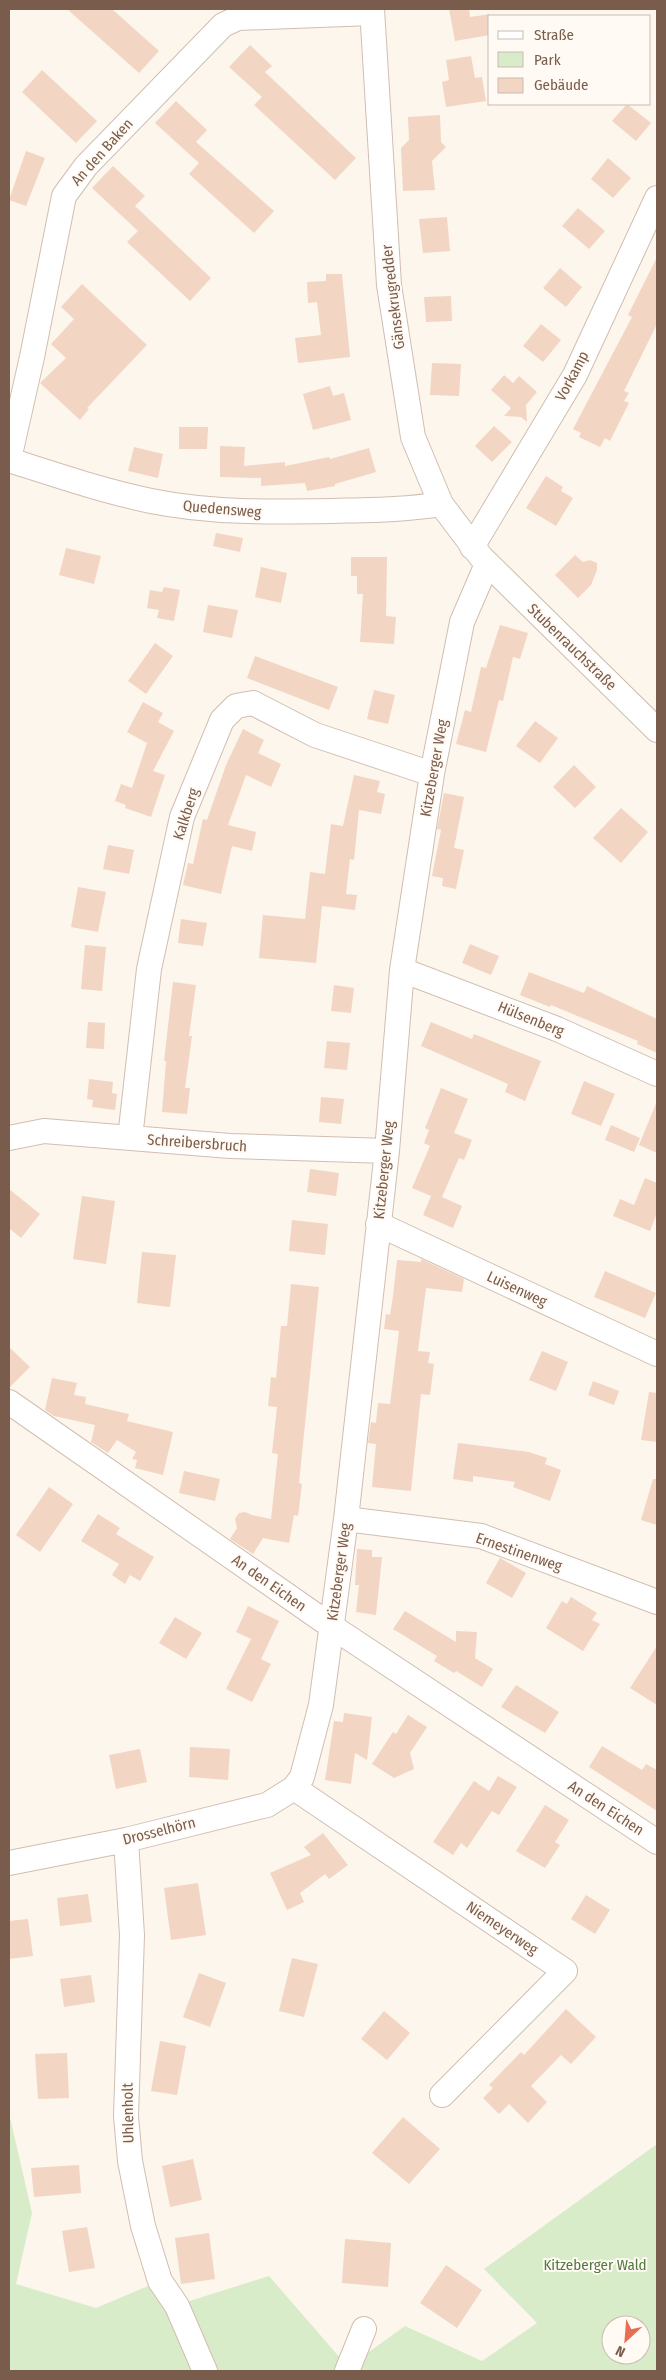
<svg xmlns="http://www.w3.org/2000/svg" width="666" height="2380" font-family="'Fira Sans Condensed',sans-serif">
  <style>
    .green { fill: #d8ecc9; fill-rule: evenodd }
    .building { fill: #f3d5c3 }
    .lines { fill: none; stroke-linecap: round; stroke-linejoin: round }
    .minor-casing { stroke: #d1beb0; stroke-width: 26 }
    .minor { stroke: #fff; stroke-width: 24 }
    .labels { text-anchor: middle; dominant-baseline: central; stroke-width: 4; stroke-linejoin: round; paint-order: stroke }
    .street-label { font-size: 15px; fill: #7a5c4d; stroke: #fffaf3 }
    .park-label { font-size: 15px; fill: #537a41; stroke: #fffaf3 }
  </style>
  <rect width="100%" height="100%" fill="#fdf6ec"/>
  <path class="green" d="M9 2113 32 2213 16 2284 96 2308 160 2281 177 2305 269 2276 348 2367 405 2326 482 2361 537 2323 484 2269 657 2144V2371H9ZM611 2325H641V2355H611Z"/>
  <path class="building" d="M67 9H112L159 51 139 73Z
    M449 9H469L470 17 490 14V35L455 41Z
    M250 45 272 66 265 72 356 158 335 180 254 105 262 97 229 67Z
    M471 56 475 78 482 77 486 101 446 107 442 82 449 80 446 60Z
    M42 70 97 121 76 143 22 92Z
    M176 101 207 130 196 142 274 211 254 233 189 174 199 163 155 123Z
    M627 104 651 123 636 141 612 121Z
    M440 115 441 142 446 147 432 161 435 190 403 191 401 148 409 140 408 117Z
    M26 151 45 158 26 206 9 200Z
    M608 158 631 178 613 198 591 179Z
    M113 166 145 196 135 206 211 278 190 301 127 242 138 231 92 188Z
    M578 208 605 231 589 249 562 226Z
    M447 217 450 251 423 253 419 219Z
    M657 257V324L624 391 629 393 624 401 629 403 610 441 605 438 600 447 579 437 581 433 573 429 632 317 628 315Z
    M560 268 582 287 566 307 543 288Z
    M326 274H342L350 357 298 363 295 338 321 335 317 302 308 303 307 282 326 281Z
    M82 284 147 345 87 408 89 409 80 420 40 383 66 358 51 344 74 319 61 307Z
    M451 296 452 321 426 322 424 297Z
    M541 324 561 340 543 362 523 346Z
    M432 363 461 364 459 396 430 395Z
    M504 375 513 383 519 376 537 392 526 405 527 422 521 417 504 416 511 408 491 390Z
    M330 386 333 396 344 393 351 420 313 430 303 394Z
    M494 426 512 442 492 462 475 446Z
    M179 427H208L207 449H179Z
    M220 446 245 447 244 466 285 462V466L329 457 330 459 369 448 376 472 335 484V486L307 491 305 483 261 486V478L220 477Z
    M134 447 163 454 158 478 128 471Z
    M546 476 563 487 561 491 573 498 556 526 526 508Z
    M216 533 243 538 240 552 213 546Z
    M66 548 101 556 94 584 59 575Z
    M575 555 583 562 590 560 597 563V570L591 585 578 598 555 575Z
    M351 557H387L386 616 396 617 394 644 360 642 363 594H357V576H351Z
    M261 567 287 573 281 603 255 597Z
    M164 587 180 590 174 621 157 618 159 610 147 608 150 590 162 592Z
    M208 605 238 610 232 638 203 632Z
    M500 625 528 633 520 659 513 657 503 701 499 700 486 752 456 744 465 710 471 712 481 667 486 668Z
    M155 643 173 656 146 694 128 681Z
    M255 656 338 687 329 710 247 678Z
    M374 690 395 695 388 724 367 719Z
    M143 702 163 713 158 722 174 731 153 771 165 775 151 817 125 808 126 805 115 801 121 784 132 788 147 743 127 732Z
    M535 721 558 738 540 763 516 746Z
    M243 729 264 740 258 753 281 764 271 787 246 775 228 825 256 832 252 851 232 846 221 894 183 885 188 863 193 864 203 819 207 820 226 765Z
    M574 765 596 787 575 808 553 787Z
    M354 775 380 781 377 792 385 794 381 814 359 810 354 860 350 859 346 894 357 895 355 910 322 906 316 963 259 958 263 915 305 919 310 872 325 874 331 824 343 826Z
    M444 793 464 797 454 848 464 850 456 889 442 886 443 878 432 876 441 830 437 829Z
    M621 808 648 832 621 863 593 838Z
    M108 845 134 850 129 874 103 869Z
    M78 887 106 892 98 932 71 927Z
    M181 919 207 923 203 946 178 943Z
    M470 944 499 956 491 975 462 963Z
    M85 945 106 947 102 991 81 989Z
    M529 972 584 993 587 986 657 1019V1053L637 1044 638 1041 551 1005 550 1007 520 995Z
    M173 982 196 985 189 1036H192L185 1088H190L187 1114 162 1112 166 1061H164Z
    M334 985 354 988 351 1013 331 1011Z
    M88 1022 105 1023 104 1049 86 1048Z
    M431 1022 472 1039 474 1034 541 1061 525 1101 505 1092 508 1084 421 1046Z
    M327 1041 350 1043 347 1070 324 1068Z
    M89 1079 113 1082 112 1093 117 1094 115 1110 92 1107 93 1100 87 1099Z
    M584 1081 615 1094 601 1126 571 1114Z
    M441 1088 468 1099 454 1133 472 1140 464 1160 459 1158 442 1197 462 1206 453 1228 423 1215 431 1196 412 1188 430 1146 424 1143 429 1130 425 1128Z
    M321 1097 344 1099 341 1124 319 1122Z
    M657 1101V1153L639 1145Z
    M611 1125 640 1138 634 1152 605 1140Z
    M310 1169 339 1173 336 1196 307 1192Z
    M645 1178 657 1183V1213L650 1231 613 1216 620 1199 634 1205Z
    M9 1189 40 1214 21 1238 9 1228Z
    M82 1196 115 1201 106 1264 73 1259Z
    M292 1220 328 1224 325 1255 289 1251Z
    M142 1252 176 1255 170 1307 137 1303Z
    M421 1259 464 1279 462 1292 426 1288 418 1351 430 1352 428 1363 434 1364 430 1395 421 1394 411 1491 372 1487 376 1444 368 1443 371 1422 376 1423 378 1403 390 1404 399 1331 384 1329 386 1314 390 1315 393 1296 397 1260 421 1262Z
    M605 1271 656 1293 645 1318 594 1297Z
    M291 1284 319 1287 299 1483 302 1484 298 1516 294 1515 289 1543 263 1538 253 1554 230 1539 237 1528 235 1519 239 1513 245 1512 252 1515 271 1519 278 1454 272 1453 277 1407 268 1406 271 1377 276 1378 281 1326H287Z
    M9 1347 30 1367 9 1388Z
    M542 1351 568 1362 556 1391 529 1380Z
    M52 1378 77 1383 74 1395 86 1397 85 1404 129 1414 127 1421 173 1432 163 1475 135 1468 137 1460 132 1459 136 1452 117 1440 108 1453 91 1442 95 1425 54 1416 45 1410Z
    M593 1381 619 1391 614 1405 588 1395Z
    M649 1392 657 1393V1442L641 1440Z
    M458 1443 529 1452 547 1458 545 1464 561 1470 550 1501 513 1487 515 1482 473 1476V1482L453 1479Z
    M184 1471 220 1479 215 1501 179 1493Z
    M653 1479H657V1525L641 1520Z
    M49 1487 73 1504 40 1552 16 1535Z
    M98 1514 120 1528 116 1534 154 1557 140 1581 130 1575 125 1584 112 1575 119 1564 81 1541Z
    M357 1549 372 1550V1557H382L376 1615 356 1612 359 1585H355Z
    M500 1558 526 1573 512 1598 486 1583Z
    M571 1597 597 1613 592 1620 600 1624 583 1651 546 1628 562 1601 567 1604Z
    M248 1606 279 1621 261 1659 271 1664 252 1702 226 1689 251 1639 236 1632Z
    M405 1611 456 1642V1631L477 1632 475 1658 493 1669 482 1687 456 1671 454 1673 434 1661 437 1656 393 1629Z
    M175 1617 202 1633 186 1659 159 1643Z
    M657 1646V1705L630 1688Z
    M516 1685 559 1712 545 1733 501 1707Z
    M344 1713 372 1717 367 1760 355 1753 351 1784 325 1780 334 1721 343 1722Z
    M408 1715 427 1727 410 1753 414 1769 394 1778 372 1764 393 1732 396 1734Z
    M602 1746 642 1770 646 1764 657 1770V1811L589 1767Z
    M190 1747 230 1749 228 1780 189 1777Z
    M140 1749 147 1782 116 1789 109 1755Z
    M498 1776 517 1787 499 1815 492 1811 467 1848 461 1843 453 1855 433 1842 474 1781 489 1791Z
    M545 1805 569 1820 555 1842 560 1845 545 1868 516 1851Z
    M323 1833 348 1865 329 1879 325 1874 300 1893 304 1902 287 1910 270 1873 311 1855 304 1847Z
    M198 1883 206 1935 171 1940 164 1888Z
    M88 1894 92 1922 60 1926 57 1898Z
    M586 1895 610 1910 595 1934 571 1919Z
    M28 1919 33 1956 9 1959V1921Z
    M292 1958 318 1964 304 2017 279 2011Z
    M199 1973 226 1983 210 2027 183 2017Z
    M91 1975 95 2002 64 2007 60 1979Z
    M566 2009 596 2037 571 2064 561 2055 531 2086 547 2102 528 2123 509 2104 499 2114 483 2098 493 2088 489 2085 521 2052 524 2055Z
    M384 2011 410 2033 387 2060 361 2039Z
    M160 2041 186 2046 177 2095 151 2091Z
    M67 2053 69 2098 38 2099 35 2054Z
    M403 2117 440 2149 409 2184 372 2153Z
    M193 2159 202 2200 170 2207 162 2166Z
    M79 2165 81 2193 34 2197 31 2168Z
    M87 2227 95 2268 69 2272 62 2231Z
    M209 2233 215 2279 181 2284 175 2238Z
    M345 2239 391 2243 388 2287 342 2283Z
    M446 2265 482 2290 457 2328 420 2303Z"/>
  <g class="lines">
    <defs>
      <path id="minor" d="M372 9 389 285 413 437 441 504 481 557 657 730
        M9 459 32 357 64 196 86 166 223 25 238 18 372 13
        M9 460C56 475 103 491 151 501 210 513 271 512 332 511 369 510 405 510 441 504
        M472 547 575 375 657 198
        M402 970 557 1029 657 1074
        M9 1138 44 1131 230 1146 387 1151
        M130 1138 149 969 182 817 222 720 236 706 253 703 315 735 432 774
        M378 1224 657 1354
        M9 1402 331 1626 657 1842
        M346 1519 481 1536 657 1602
        M294 1788 565 1971 442 2095
        M126 1840 132 1935 126 2116 130 2161 143 2226 160 2281 177 2306 205 2371
        M9 1863 126 1840 267 1805 294 1788 302 1777 321 1705 346 1519 387 1151 402 970 432 774 462 622 487 564
        M347 2371 364 2329"/>
    </defs>
    <use href="#minor" class="minor-casing"/>
    <use href="#minor" class="minor"/>
  </g>
  <g class="labels">
    <g class="street-label">
      <text transform="translate(102 152) rotate(-48)">An den Baken</text>
      <text transform="translate(393 297) rotate(-97)">Gänsekrugredder</text>
      <text transform="translate(572 376) rotate(-62)">Vorkamp</text>
      <text transform="translate(222 509) rotate(5)">Quedensweg</text>
      <text transform="translate(572 647) rotate(44)">Stubenrauchstraße</text>
      <text transform="translate(434 768) rotate(-80)">Kitzeberger Weg</text>
      <text transform="translate(186 814) rotate(-72)">Kalkberg</text>
      <text transform="translate(531 1019) rotate(22)">Hülsenberg</text>
      <text transform="translate(197 1143) rotate(4)">Schreibersbruch</text>
      <text transform="translate(384 1170) rotate(-84)">Kitzeberger Weg</text>
      <text transform="translate(517 1289) rotate(25)">Luisenweg</text>
      <text transform="translate(519 1552) rotate(19)">Ernestinenweg</text>
      <text transform="translate(339 1572) rotate(-82)">Kitzeberger Weg</text>
      <text transform="translate(269 1583) rotate(35)">An den Eichen</text>
      <text transform="translate(606 1808) rotate(33)">An den Eichen</text>
      <text transform="translate(159 1831) rotate(-14)">Drosselhörn</text>
      <text transform="translate(502 1928) rotate(34)">Niemeyerweg</text>
      <text transform="translate(128 2113) rotate(-91)">Uhlenholt</text>
    </g>
    <g class="park-label">
      <text x="595" y="2265">Kitzeberger Wald</text>
    </g>
  </g>
  <rect width="666" height="2380" fill="none" stroke="#7a5c4d" stroke-width="20"/>
  <rect x="488" y="15" width="162" height="90" fill="#fffaf3" stroke="#cabbb1"/>
  <rect x="498" y="31" width="25" height="8" fill="#ffffff" stroke="#cabbb1"/>
  <text x="534" y="40" font-size="15" fill="#7a5c4d">Straße</text>
  <rect x="498" y="52" width="25" height="15" fill="#d8ecc9" stroke="#cabbb1"/>
  <text x="534" y="65" font-size="15" fill="#7a5c4d">Park</text>
  <rect x="498" y="78" width="25" height="15" fill="#f3d5c3" stroke="#cabbb1"/>
  <text x="534" y="90" font-size="15" fill="#7a5c4d">Gebäude</text>
  <g transform="translate(626 2340) rotate(206)"><circle r="24" fill="#fffaf3" stroke="#cabbb1"/>
  <path d="M0-4L9 19L0 12L-9 19Z" fill="#e76f51"/>
  <text y="-8" font-size="14" font-weight="bold" text-anchor="middle" fill="#7a5c4d">N</text>
  </g>
</svg>
